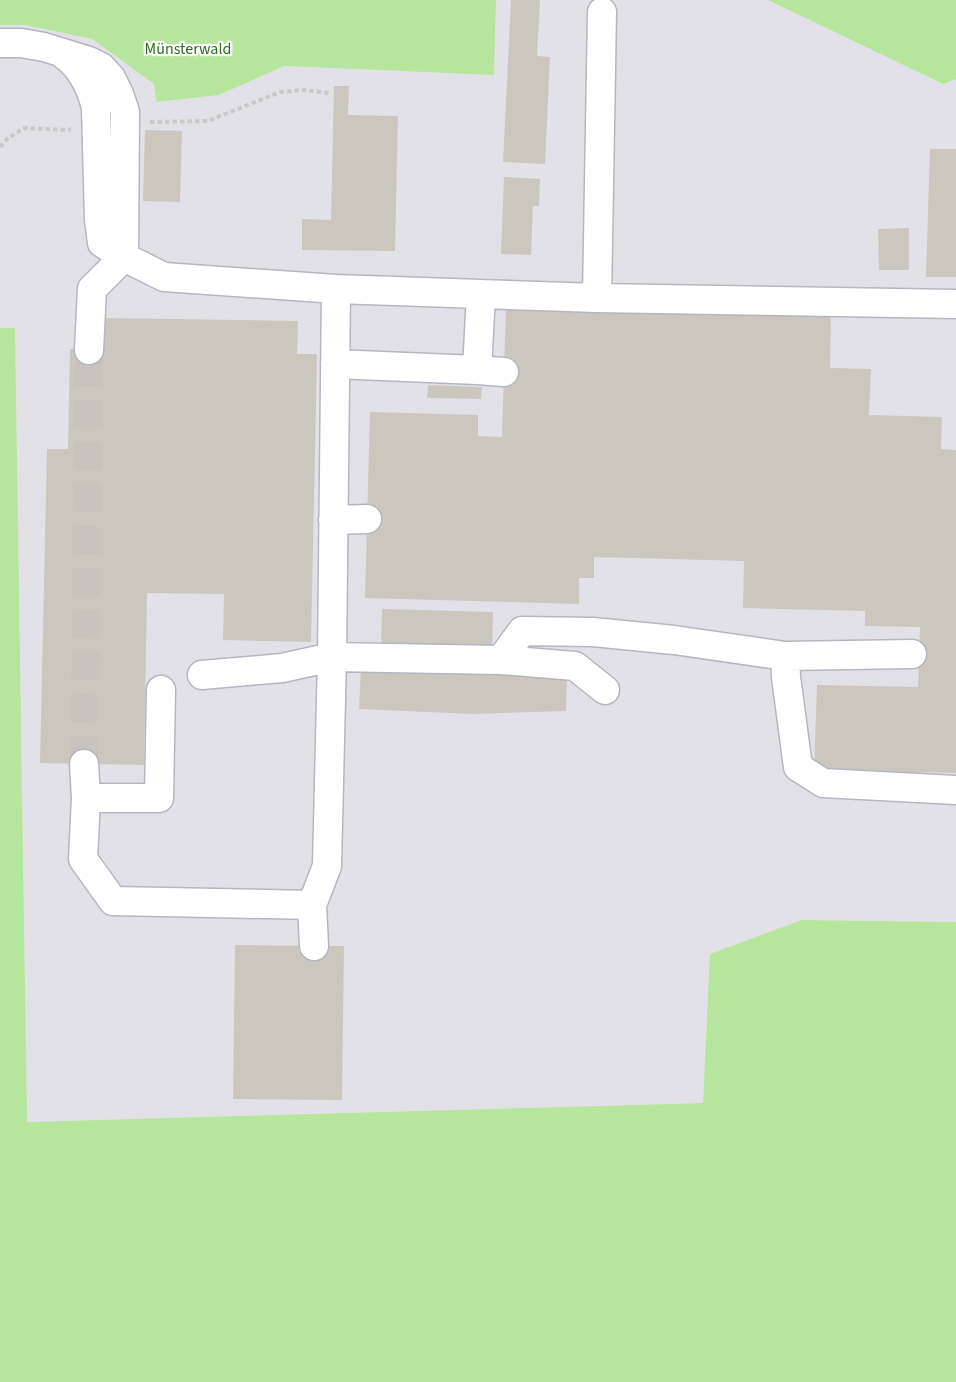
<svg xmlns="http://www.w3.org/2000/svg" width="956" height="1382" font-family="'Source Sans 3',sans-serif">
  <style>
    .industrial { fill: #e3e1e8 }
    .green { fill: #b6e59e }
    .building { fill: #cbc7bf }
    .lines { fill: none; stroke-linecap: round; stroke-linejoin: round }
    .minor-tunnel { stroke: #c8c4bd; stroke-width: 28; stroke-dasharray: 28 14; stroke-linecap: butt }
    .minor-casing { stroke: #b4b7c1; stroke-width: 31 }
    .path { stroke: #c9c9c9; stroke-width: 4; stroke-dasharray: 4.5 3; stroke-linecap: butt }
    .minor { stroke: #fff; stroke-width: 28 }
    .labels { text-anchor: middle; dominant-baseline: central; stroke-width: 4.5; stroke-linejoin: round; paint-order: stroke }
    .park-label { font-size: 16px; fill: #2c6e1b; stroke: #fff }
  </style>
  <rect width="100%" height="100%" fill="#efe9e1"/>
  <path class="industrial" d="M496 0H768L943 84 956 79V922L802 920 711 954 703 1103 27 1122 15 329 0 328V25H25L92 39 154 84 155 101 219 95 284 66 494 75Z"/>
  <path class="green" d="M0 0H496L494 75 284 66 219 95 156 102 154 84 92 39 25 25H0Z
    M768 0H956V79L943 84Z
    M0 328H15L27 1122 703 1103 710 954 802 920 956 922V1382H0Z"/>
  <path class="building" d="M511 0H540L537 56 550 57 545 164 503 162Z
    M334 86H349L348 115 398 116 395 251 302 250V219L331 220Z
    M145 130 182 131 180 202 143 201Z
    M930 149H956V277H926Z
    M504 177 540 179 539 206H533L531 255 501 254Z
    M909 228V270H879L878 229Z
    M506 305 831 312 830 368 871 369 869 415 942 417 941 449 956 450V773L814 770 817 685 918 687 920 627 865 626V611L743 608 744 561 594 557V578H579V604L365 598 370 412 478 415V436L502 437Z
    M104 318 298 321 297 354H317L311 642 223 640 224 594 147 593 144 765 40 763 47 449H68L70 349 104 350Z
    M428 385 482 387 481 399 427 398Z
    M382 609 493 612 492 656 381 654Z
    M361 667 513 672 567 678 566 711 473 714 359 709Z
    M235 945 344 946 342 1100 233 1099Z"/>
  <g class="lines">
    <path class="minor-tunnel" d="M84 764 89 350"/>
    <defs>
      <path id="minor" d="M0 43H21L44 47 89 61 101 67 111 78 119 94 125 112 124 257 92 289 89 350
        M64 55C82 68 91 87 96 108L99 220 102 243 124 257 164 277 336 289 597 298 956 304
        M597 298 602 12
        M335 364 477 370 481 294
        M477 370 504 372
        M333 520 367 519
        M912 654 785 656 786 677 798 767 823 783 956 790
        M501 660 522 631 593 632 674 640 785 656
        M202 675 282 668 332 657 501 660 575 666 605 690
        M84 764 86 798 83 859 113 901 312 905 327 866 332 657 336 289
        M86 798H159L161 690
        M312 905 314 946"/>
    </defs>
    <use href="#minor" class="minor-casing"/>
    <path class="path" d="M150 122 208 121 280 92 304 90 329 93
      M0 147 7 139 24 128 67 130 71 129"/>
    <use href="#minor" class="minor"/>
  </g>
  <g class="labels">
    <g class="park-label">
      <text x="188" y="49">Münsterwald</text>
    </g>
  </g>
</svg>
